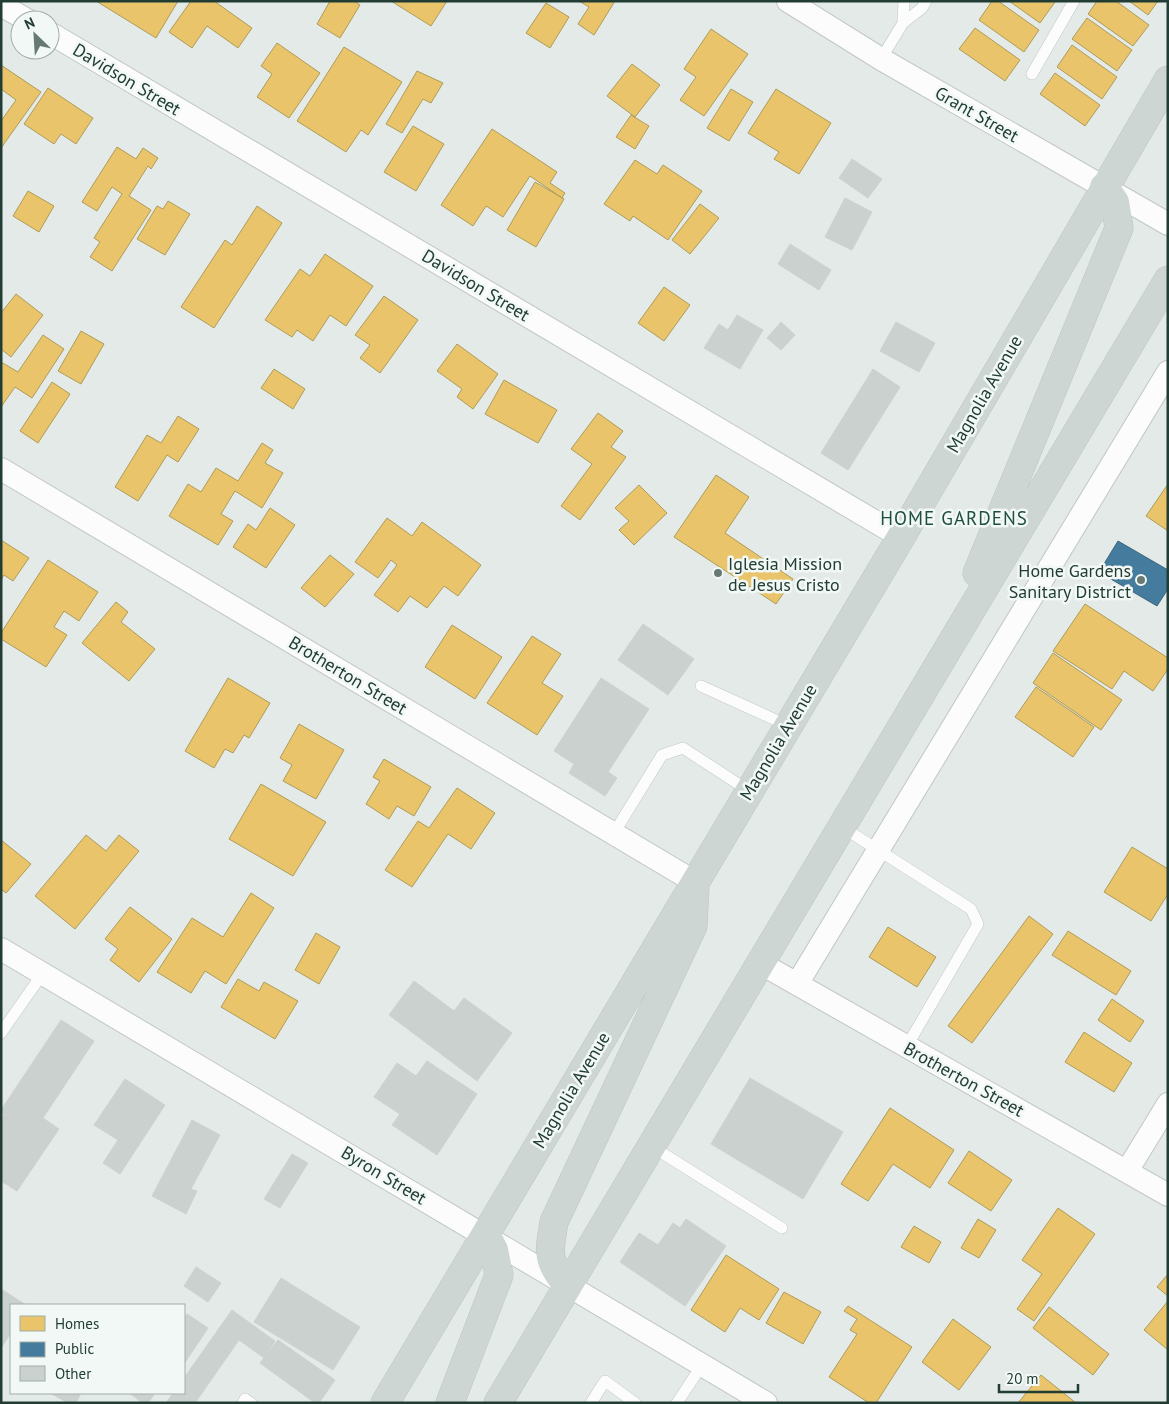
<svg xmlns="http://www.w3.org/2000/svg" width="1169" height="1404" font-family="'PT Sans',sans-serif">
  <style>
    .homes { fill: #e9c46a; stroke: #ad9c5a }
    .public { fill: #457b9d; stroke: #3a687e }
    .building { fill: #cbd1ce; stroke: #cdd2d0 }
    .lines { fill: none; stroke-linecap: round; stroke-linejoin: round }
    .service-casing { stroke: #c1c7c4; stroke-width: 12 }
    .minor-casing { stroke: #c1c7c4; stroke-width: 24 }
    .primary-casing { stroke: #bdc6c2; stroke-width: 29 }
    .service { stroke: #fbfcfb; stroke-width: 11 }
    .minor { stroke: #fbfcfb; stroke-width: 22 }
    .primary { stroke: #cdd6d3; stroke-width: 28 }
    .poi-dot { fill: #667a73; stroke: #f2f8f5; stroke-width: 2 }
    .labels { text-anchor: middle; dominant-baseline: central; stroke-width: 5; stroke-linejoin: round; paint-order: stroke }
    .street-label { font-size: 18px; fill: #223d34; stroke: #f2f8f5 }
    .poi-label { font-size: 18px; fill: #223d34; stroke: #f2f8f5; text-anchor: start }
    .neighbourhood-label { font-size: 19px; letter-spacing: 1px; fill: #1e4f40; stroke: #f2f8f5 }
  </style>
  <rect width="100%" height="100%" fill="#e4eae7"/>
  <path class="homes" d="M96 1H178L156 38Z
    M191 1H214L252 28 238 48 207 26 192 48 169 32Z
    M330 1H354L360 5 340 38 317 24Z
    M391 1H447L431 26Z
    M579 1H615L594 35 578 24 589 7Z
    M992 1H998L1039 30 1024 52 979 20Z
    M1009 1H1054L1055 2 1040 23Z
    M1097 1H1116L1149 25 1133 46 1088 14Z
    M1129 1H1158L1148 15Z
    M546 3 569 17 550 48 526 33Z
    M1087 18 1132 50 1117 71 1072 39Z
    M975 28 1020 60 1005 81 959 49Z
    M711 29 748 54 704 116 680 100 696 77 684 69Z
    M277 43 320 73 289 118 257 97 272 74 261 66Z
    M1072 45 1117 77 1102 99 1057 67Z
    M344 47 402 82 368 135 361 130 346 152 297 121Z
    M632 64 660 85 635 117 607 96Z
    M1 65 41 92 1 148V121L16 100 1 89Z
    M417 71 443 83 431 103 423 99 402 133 386 124Z
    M1055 73 1100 105 1085 126 1040 94Z
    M48 88 93 118 76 144 61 134 54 144 24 124Z
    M731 89 753 102 729 141 707 128Z
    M776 89 831 123 799 174 774 159 779 152 748 133Z
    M631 115 649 126 635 149 616 137Z
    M413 126 444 144 416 191 384 172Z
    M492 129 557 172 550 183 565 193 562 198 530 176 503 217 486 206 473 226 441 205Z
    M117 147 136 159 143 148 158 158 151 169 148 166 129 196 151 210 112 271 90 257 100 242 94 238 122 194 112 187 97 211 82 202Z
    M635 160 657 174 663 165 702 191 668 240 633 216 630 221 604 204Z
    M535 182 564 199 536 247 507 230Z
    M28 191 54 206 39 232 13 216Z
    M168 201 190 214 165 255 137 239 157 206 163 209Z
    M700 204 719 218 690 254 672 240Z
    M257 206 282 223 214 328 181 307 225 240 232 245Z
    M325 254 373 286 346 326 330 315 313 341 297 330 292 337 265 320 300 269 310 276Z
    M664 287 690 305 664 341 638 323Z
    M16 294 43 315 11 357 1 349V313Z
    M384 296 418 320 380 373 360 358 370 345 355 335Z
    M81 331 104 344 81 384 58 371Z
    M43 335 64 349 32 398 15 387 1 407V362L18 372Z
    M457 344 498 374 473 409 457 397 462 389 437 371Z
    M274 369 305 389 293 409 261 388Z
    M504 380 557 410 538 443 485 414Z
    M52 382 70 394 38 443 20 431Z
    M598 413 623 431 611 447 626 457 580 520 561 506 592 464 571 449Z
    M178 416 199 429 178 462 167 455 138 501 115 487 147 435 161 443Z
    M262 443 273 450 265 463 283 473 262 508 235 491 221 514 233 521 218 545 169 516 188 484 201 492 216 468 238 481Z
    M716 475 749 497 725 533 793 579 776 604 674 537Z
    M1168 484V531L1146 516Z
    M639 485 667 513 634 545 619 530 629 521 615 508Z
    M270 508 295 525 266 568 233 547 248 524 256 530Z
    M387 518 412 536 422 522 481 565 458 596 444 586 427 608 410 596 398 612 374 595 397 565 391 560 378 578 355 562Z
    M1 540 29 558 13 581 4 575 1 580Z
    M330 555 354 574 325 607 301 588Z
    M48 560 98 592 79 621 64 611 54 627 67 635 46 667 1 639V633Z
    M116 602 128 612 121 622 155 649 129 681 82 643Z
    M1085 604 1168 658V669L1153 691 1124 671 1112 689 1053 651Z
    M452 625 502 657 475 699 425 667Z
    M532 636 561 654 542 683 563 696 537 735 487 703Z
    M1053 653 1122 700 1101 730 1033 683Z
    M228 678 270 703 249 738 244 735 233 753 225 749 214 768 185 751Z
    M1036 687 1094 727 1073 757 1015 717Z
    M299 724 344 750 316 799 283 781 292 765 280 758Z
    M384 759 431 787 414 816 397 806 389 819 366 804 380 781 373 777Z
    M261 784 326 822 293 876 229 839Z
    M457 788 495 813 471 849 448 834 412 887 385 870 418 821 429 828Z
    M86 835 106 851 119 835 139 851 75 929 35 896Z
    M1 840 31 864 6 893 1 889Z
    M1132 847 1168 869V894L1151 921 1104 892Z
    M251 893 274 908 226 984 205 971 191 993 157 972 192 918 223 937Z
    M130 907 172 939 139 982 110 960 118 949 105 939Z
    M1029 916 1053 934 972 1043 948 1026Z
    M888 927 936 957 917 987 869 957Z
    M1068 931 1131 971 1116 995 1052 955Z
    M316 933 340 947 319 984 295 970Z
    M238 979 259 991 264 982 298 1001 275 1039 221 1007Z
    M1112 999 1144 1021 1130 1042 1098 1020Z
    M1084 1032 1132 1063 1114 1092 1065 1062Z
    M890 1108 954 1150 930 1188 893 1164 868 1201 841 1184Z
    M969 1151 1012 1180 991 1211 948 1183Z
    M1058 1208 1095 1234 1034 1321 1017 1309 1042 1274 1022 1260Z
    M978 1219 996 1230 979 1258 961 1248Z
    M914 1226 941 1242 929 1263 901 1247Z
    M726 1255 779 1289 759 1320 740 1308 725 1332 691 1310Z
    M1168 1274V1296L1157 1287Z
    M784 1292 821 1312 803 1344 766 1323Z
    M1168 1301V1350L1144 1330Z
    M848 1306 912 1347 876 1403H869L829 1377 857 1334 850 1330 857 1319 844 1311Z
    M1049 1307 1109 1354 1093 1375 1033 1328Z
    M953 1319 991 1347 959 1390 922 1362Z
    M1041 1375 1076 1403H1018Z"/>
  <path class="public" d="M1118 541 1168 570V589L1157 606 1099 572Z"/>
  <path class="building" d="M852 159 882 179 868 198 839 178Z
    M845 198 872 212 852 250 825 237Z
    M790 244 831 270 819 290 778 264Z
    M737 315 763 330 740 369 704 348 719 324 728 330Z
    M781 322 795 335 781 350 767 338Z
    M896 322 935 343 919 372 880 351Z
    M873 369 900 387 848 470 821 453Z
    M643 624 694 659 668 695 618 660Z
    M601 678 649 709 608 772 617 778 605 796 569 773 574 764 554 751Z
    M414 981 454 1011 464 998 512 1033 477 1081 389 1015Z
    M61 1020 94 1041 43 1118 59 1129 17 1191 1 1181V1119L4 1115 1 1110Z
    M427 1061 477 1094 437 1155 392 1125 400 1114 374 1097 397 1063 416 1076Z
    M750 1078 843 1132 803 1199 711 1144Z
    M125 1079 165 1105 120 1174 103 1163 118 1140 94 1125Z
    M192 1120 220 1135 191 1189 197 1191 186 1214 152 1196Z
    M292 1154 308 1163 280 1208 264 1199Z
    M686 1219 726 1246 685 1306 620 1262 639 1233 658 1245 673 1223 680 1228Z
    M196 1267 221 1283 208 1302 184 1286Z
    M281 1278 360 1327 333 1370 254 1322Z
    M1 1289 26 1305H11V1333L1 1348Z
    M232 1310 275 1341 264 1358 239 1340 195 1403H166L173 1393H184V1378Z
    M187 1314 208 1328 184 1364V1319Z
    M278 1340 335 1380 319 1403H315L260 1363Z
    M50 1393H81L76 1403H68Z
    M129 1393H155L148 1403H143Z"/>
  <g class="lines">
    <defs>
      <path id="service" d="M903 23 904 1
        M881 59 903 23 922 8 926 1
        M1032 74 1074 1
        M701 686 789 726
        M842 827 971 909 978 924 907 1046
        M614 833 662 755 683 748 749 791
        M1 1033 43 973
        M651 1146 782 1228
        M243 1403 245 1399 251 1403
        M591 1403 605 1381 635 1403
        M677 1403 702 1365"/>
      <path id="minor" d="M788 1 881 59 1168 224
        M1 5 27 20
        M50 33 901 537
        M1 469 695 882
        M1 949 766 1403
        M760 963 1168 1195
        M797 984 1168 372
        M1127 1171 1168 1104"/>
      <path id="primary" d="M977 573 1119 228 1115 202 1104 187
        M567 1285C546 1260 549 1253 554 1222L693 926 695 886
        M385 1403 901 537 1168 80
        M450 1403 499 1275 494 1250 486 1234
        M498 1403 1168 280"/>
    </defs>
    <use href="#service" class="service-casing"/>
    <use href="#minor" class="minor-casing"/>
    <use href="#primary" class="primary-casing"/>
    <use href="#service" class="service"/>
    <use href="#minor" class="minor"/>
    <use href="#primary" class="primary"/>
  </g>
  <g class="poi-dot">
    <circle cx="718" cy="573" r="5"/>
    <circle cx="1141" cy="580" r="5"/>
  </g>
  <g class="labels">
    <g class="street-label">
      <text transform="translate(127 79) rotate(31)">Davidson Street</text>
      <text transform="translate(977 114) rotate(30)">Grant Street</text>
      <text transform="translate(476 285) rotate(31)">Davidson Street</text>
      <text transform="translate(984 394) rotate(-60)">Magnolia Avenue</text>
      <text transform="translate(348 675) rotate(31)">Brotherton Street</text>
      <text transform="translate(778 742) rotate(-59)">Magnolia Avenue</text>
      <text transform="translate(964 1079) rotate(29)">Brotherton Street</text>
      <text transform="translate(571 1090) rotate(-59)">Magnolia Avenue</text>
      <text transform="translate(384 1175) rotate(31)">Byron Street</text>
    </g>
    <g class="poi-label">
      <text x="728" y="563">Iglesia Mission<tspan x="728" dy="21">de Jesus Cristo</tspan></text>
      <text x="1131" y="570" text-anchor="end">Home Gardens<tspan x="1131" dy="21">Sanitary District</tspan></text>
    </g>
    <g class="neighbourhood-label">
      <text x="954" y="518">HOME GARDENS</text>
    </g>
  </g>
  <rect width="1169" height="1404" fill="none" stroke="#223d34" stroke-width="5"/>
  <rect x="10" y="1304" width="175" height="90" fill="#f2f8f5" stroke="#9fada8"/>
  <rect x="20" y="1316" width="25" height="15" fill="#e9c46a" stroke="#9fada8"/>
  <text x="55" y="1329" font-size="15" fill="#223d34">Homes</text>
  <rect x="20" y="1342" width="25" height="15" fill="#457b9d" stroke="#9fada8"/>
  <text x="55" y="1354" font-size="15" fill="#223d34">Public</text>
  <rect x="20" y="1366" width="25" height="15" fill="#cbd1ce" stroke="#9fada8"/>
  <text x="55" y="1379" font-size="15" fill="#223d34">Other</text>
  <g transform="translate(35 35) rotate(335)"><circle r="24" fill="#f2f8f5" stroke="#9fada8"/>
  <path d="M0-4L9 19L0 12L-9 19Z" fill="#667a73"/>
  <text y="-8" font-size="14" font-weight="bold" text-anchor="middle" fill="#223d34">N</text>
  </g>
  <path d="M999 1384v8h79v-8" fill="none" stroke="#223d34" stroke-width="2.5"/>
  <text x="1006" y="1384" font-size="15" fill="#223d34" stroke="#f2f8f5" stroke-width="4" paint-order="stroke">20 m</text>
</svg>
